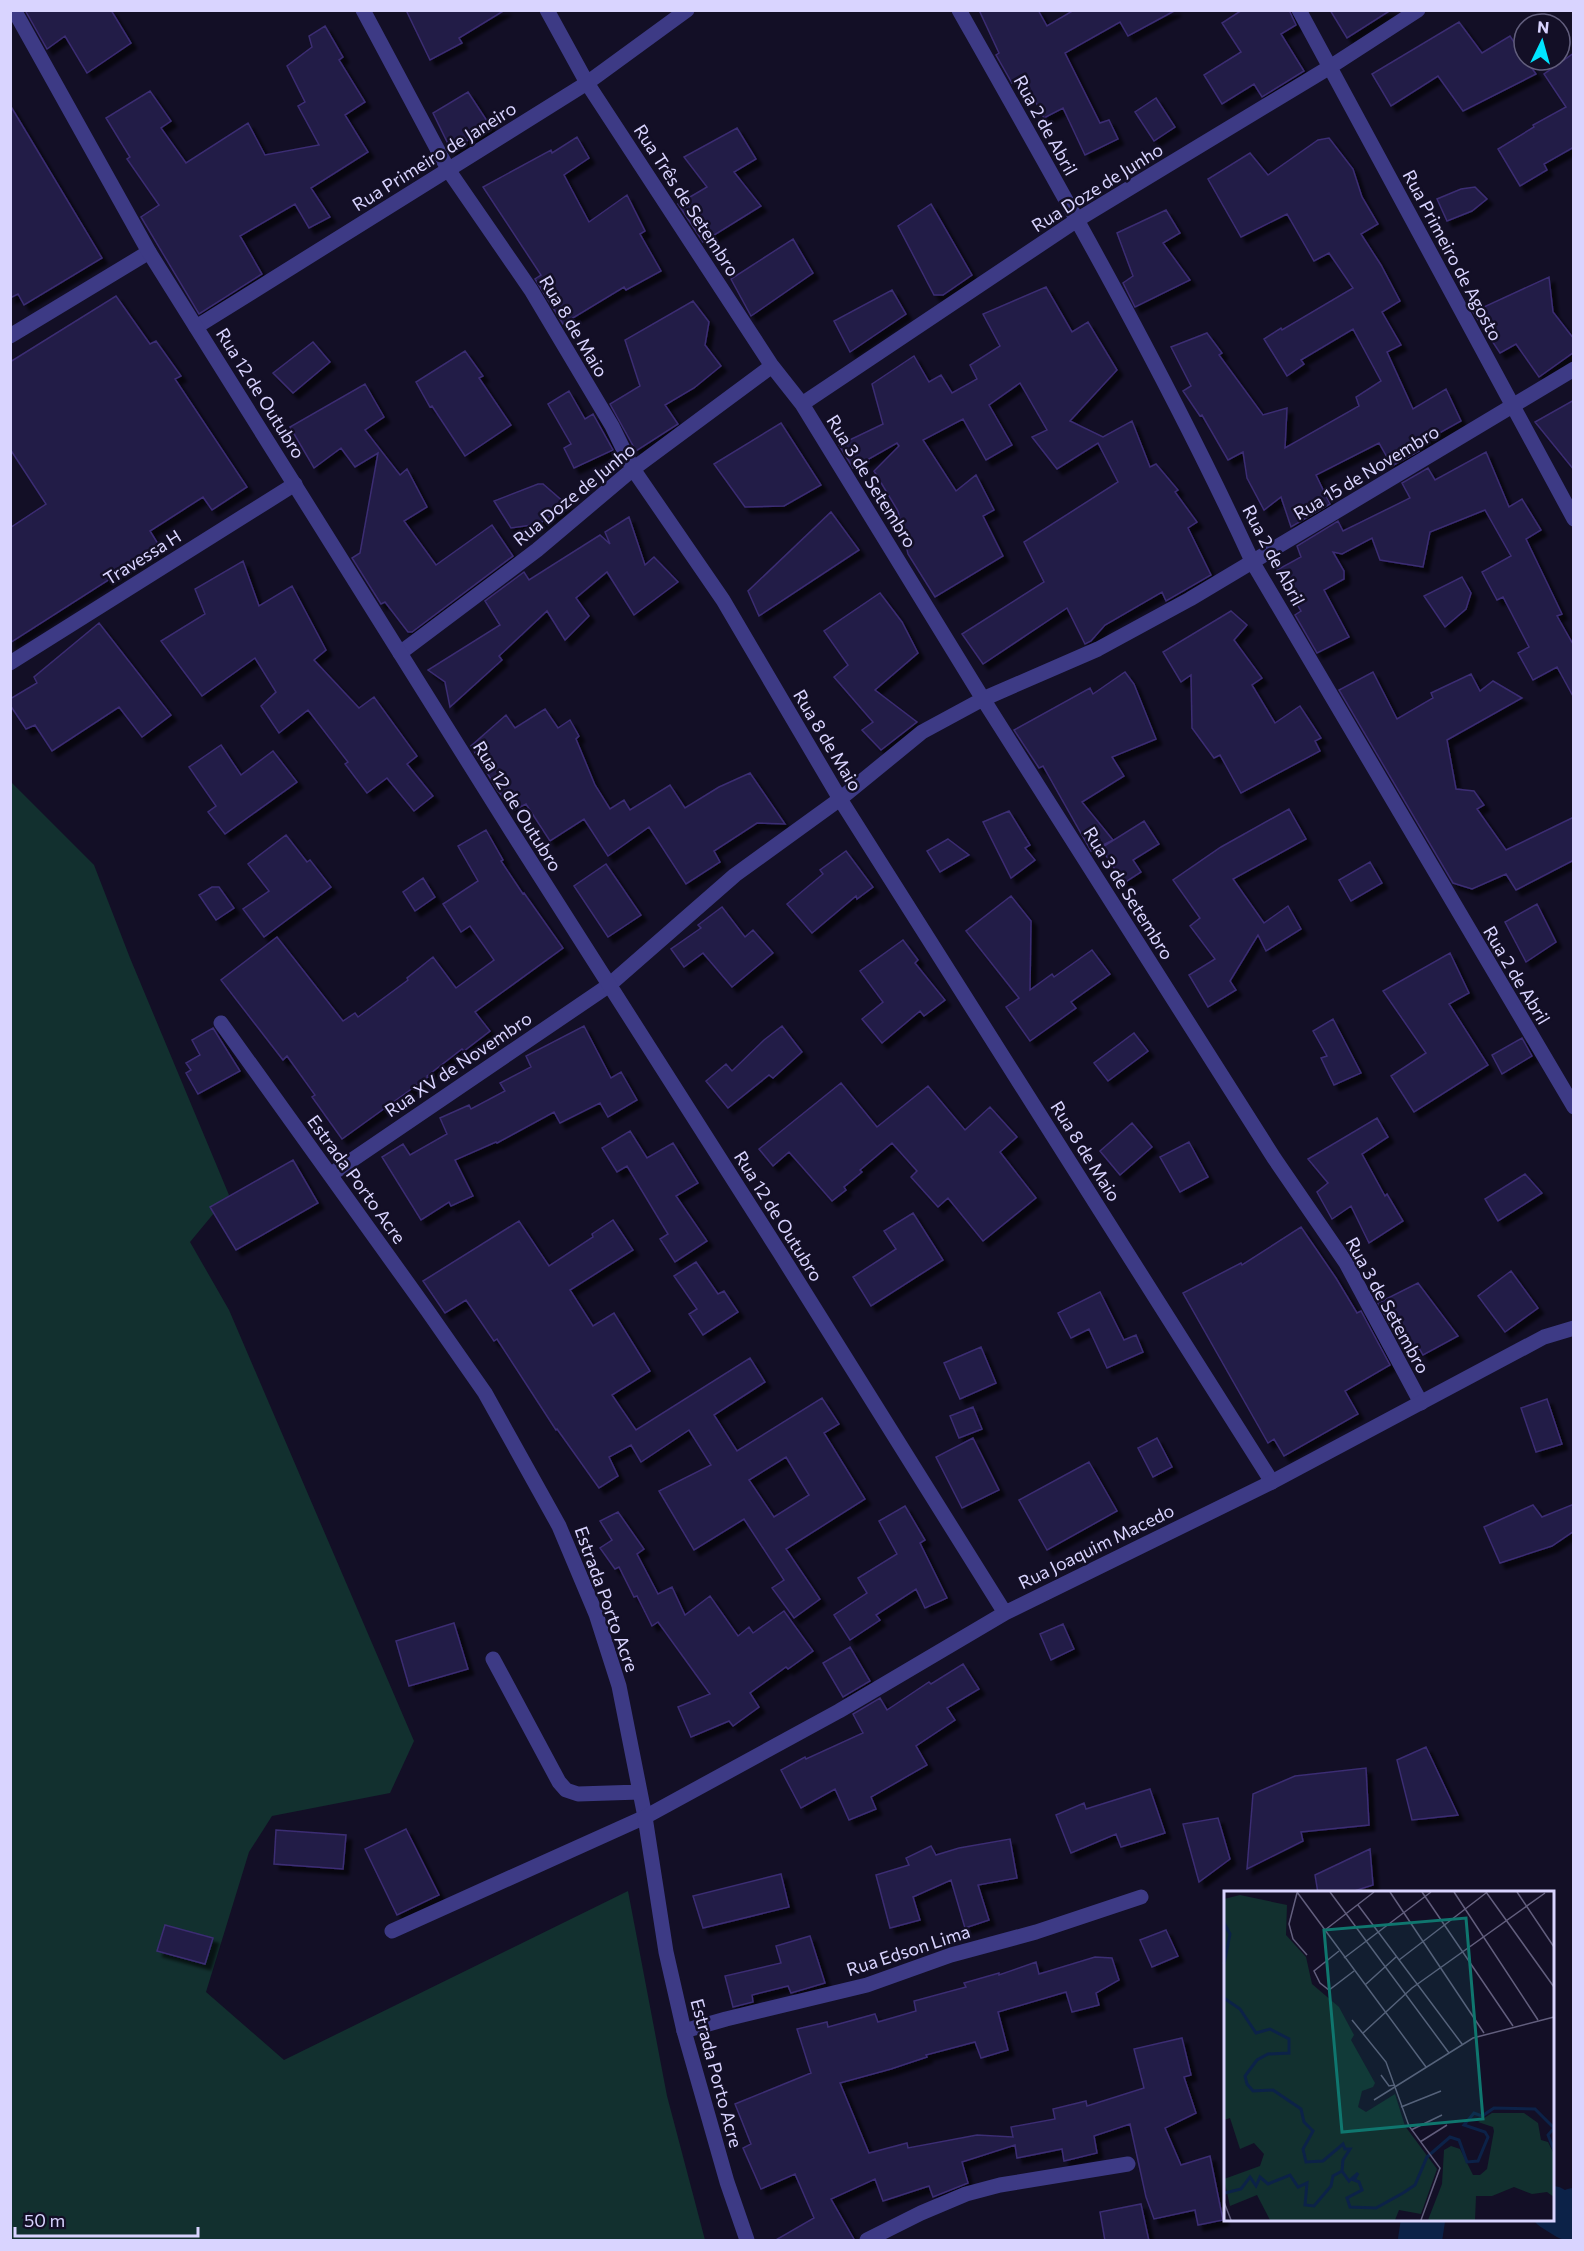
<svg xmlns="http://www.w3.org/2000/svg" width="1584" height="2251" font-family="Commissioner,sans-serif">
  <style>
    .green { fill: #12302f }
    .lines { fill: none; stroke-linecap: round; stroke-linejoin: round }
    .river { stroke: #0c2248; stroke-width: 44 }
    .building { fill: #241b47; stroke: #3b2d73; stroke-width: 1.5; fill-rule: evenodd; filter: url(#shadow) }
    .minor { stroke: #3d3a85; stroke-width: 15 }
    .tertiary { stroke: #3d3a85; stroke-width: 15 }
    .labels { text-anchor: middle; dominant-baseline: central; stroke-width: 5; stroke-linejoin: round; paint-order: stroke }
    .street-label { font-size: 18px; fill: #d9d4ff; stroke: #130f26 }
    .inset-river { fill: none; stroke: #0c2248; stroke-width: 3 }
    .inset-road { fill: none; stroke: #625e7d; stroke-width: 1.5 }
    .view { fill: #0f766e; fill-opacity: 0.15; stroke: #0f766e; stroke-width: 3 }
    .inset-edge { fill: none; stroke: #d9d4ff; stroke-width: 3 }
  </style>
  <defs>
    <filter id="shadow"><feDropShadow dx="5.5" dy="5.5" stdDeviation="1.5" flood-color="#0009"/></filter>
  </defs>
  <rect width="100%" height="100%" fill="#130f26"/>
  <path class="green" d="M10 781 94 865 130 958 229 1195 190 1242 229 1310 414 1741 390 1793 272 1816 249 1852 206 1992 284 2060 628 1891 667 2096 705 2240H11Z"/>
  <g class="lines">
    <path class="river" d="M1552 2208 1568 2218 1574 2210
      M1420 2240 1423 2220"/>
  </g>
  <path class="building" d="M25 10H111L131 43 87 73 65 36 47 49Z
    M406 10H505L459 38 462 43 430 60Z
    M979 10H1038L1047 26 1074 10H1176L1128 36 1120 22 1065 53 1100 123 1109 120 1118 139 1085 155 1063 108 1044 118 1023 77 1012 83 996 55 999 53Z
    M1242 10H1289L1296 25 1281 34 1304 71 1262 97 1254 84 1222 104 1204 75 1241 52 1222 23Z
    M1330 10H1391L1347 38Z
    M1459 22 1482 53 1510 36 1524 57V60H1526L1536 74 1463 111 1438 76 1391 106 1372 74Z
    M325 26 343 57 339 60 365 102 345 115 368 152 311 188 330 217 309 228 295 204 240 236 262 274 199 314 141 217 159 205 127 159 130 157 106 118 150 91 171 121 161 128 186 163 248 123 265 155 319 145 298 106 305 102 287 66 312 47 309 36Z
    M1574 53V147L1544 164 1547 170 1520 186 1498 149 1534 127 1533 125 1566 107 1544 74Z
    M468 92 491 127 451 150 433 113Z
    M1156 98 1175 127 1154 141 1135 112Z
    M10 105 102 258 24 305 18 294 10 298Z
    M737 128 756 159 734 172 761 206 703 242 678 204 707 187 684 157Z
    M577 137 589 158 564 175 589 222 627 195 645 231 640 234 661 271 626 290 624 287 563 324 535 279 541 275 483 187 551 150 552 153Z
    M1329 138 1353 169 1362 197 1378 224 1361 234 1381 265 1400 301 1382 312 1401 345 1387 352 1413 409 1446 389 1461 421 1416 446 1419 451 1392 466 1379 443 1316 475 1330 504 1291 527 1281 497 1264 510 1247 478 1243 452 1228 460 1202 415 1200 416 1183 391 1191 386 1171 347 1207 333 1222 353 1219 355 1263 415 1287 408 1285 448 1359 406 1356 397 1381 381 1353 329 1301 360 1304 364 1287 376 1264 339 1281 328 1282 330 1353 288 1329 253 1314 261 1287 214 1241 237 1208 179 1250 153 1268 175 1318 140Z
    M1475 187 1487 199 1472 211 1447 221 1437 199 1461 189Z
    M931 204 972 275 943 295H934L898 226Z
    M1166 210 1180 233 1163 243 1190 280 1135 307 1123 283 1133 276 1117 233Z
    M793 239 813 273 751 316 731 279Z
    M1549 277 1553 312 1574 339V352L1539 377 1516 344 1500 353 1473 312Z
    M1046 287 1072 332 1088 322 1117 370 1070 421 1103 437 1132 421 1150 467 1156 464 1178 490 1175 492 1197 522 1188 528 1211 575 1166 601 1162 592 1105 625 1091 641 1085 644 1067 608 983 664 962 634 1044 582 1024 542 1118 482 1098 443 1057 469 1032 437 1047 430 1020 383 989 405 1012 445 986 460 963 419 923 440 956 491 976 475 994 510 983 516 1003 556 935 597 908 554 898 511 874 471 899 446 897 443 853 468 839 445 883 424 872 384 914 356 929 382 941 375 952 393 977 379 970 365 1000 346 983 314Z
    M892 290 906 314 850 352 834 321Z
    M116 296 150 344 156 341 181 376 175 379 247 487 212 510 203 497 150 531 160 547 10 643V528L46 504 10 449V362Z
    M693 301 709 322 705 345 721 366 694 388 665 405 678 424 636 451 610 404 640 386 625 340Z
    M313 342 330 362 293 393 273 373Z
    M465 351 483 376 479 378 511 425 465 456 432 406 430 407 416 382Z
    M365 384 384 417 365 430 400 475 407 469 427 507 404 521 436 565 492 525 513 556 412 632H408L385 602 381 604 352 558 360 553 378 453 355 467 341 448 314 468 290 427Z
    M569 391 585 419 593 414 613 450 574 468 564 448 571 444 548 404Z
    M1574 400V470L1535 422Z
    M781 423 821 485 784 506 745 507 714 464Z
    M1486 452 1509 507 1522 499 1541 530 1526 539 1562 614 1557 616 1574 646V698L1557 667 1533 680 1518 653 1529 647 1503 597 1497 600 1482 572 1511 556 1485 510 1430 532 1423 567 1380 560 1372 538 1342 554 1333 552 1344 571V579L1324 590 1349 637 1317 653 1295 615 1301 611 1277 570 1301 557 1297 546 1338 521 1343 531 1410 498 1402 483 1428 468 1435 480Z
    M538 484H543L566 504 539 524 511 528 494 501Z
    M831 512 859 550 759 616 748 591Z
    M629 517 645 565 654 557 678 582 634 615 607 572 576 598 589 616 565 640 547 611 499 656 502 660 450 707 445 682 428 670 500 625 485 601 524 572 529 580 600 535 610 544 605 532Z
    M243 561 259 606 292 586 326 650 314 660 359 708 374 697 417 756 407 764 433 796 414 811 387 778 367 793 345 764 348 762 308 710 279 733 261 706 276 692 255 658 202 696 161 641 205 614 195 589Z
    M1462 577 1471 593 1466 609 1445 627 1424 596Z
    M880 593 902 622 918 653 875 690 917 722 881 750 862 730 873 722 834 677 848 665 824 631Z
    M1231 611 1247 625 1234 640 1262 678 1252 685 1275 723 1300 706 1321 738 1315 741 1320 751 1241 793 1220 755 1214 758 1192 728 1191 675 1181 682 1163 652Z
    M99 623 171 715 142 737 119 707 52 751 35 725 26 729 10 705V699L37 683 34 677Z
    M1125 672 1134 684 1156 739 1112 757 1124 776 1082 802 1113 840 1091 851 1043 766 1039 768 1014 730 1090 688 1093 694Z
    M1373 672 1397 719 1433 698 1431 693 1471 674 1480 691 1493 681 1522 698 1447 740 1456 789 1474 791 1484 805 1477 809 1506 850 1574 817V860L1516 890 1506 874 1472 889 1453 883 1339 690Z
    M545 709 558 728 570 720 579 736 576 739 595 785 610 809 624 800 630 810 670 785 685 808 719 787 750 773 785 824 757 823 714 851 720 862 686 884 649 827 608 856 584 819 550 841 526 804 514 810 498 791 471 746 506 715 515 728Z
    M221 745 241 775 273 751 297 782 225 834 208 812 216 806 189 767Z
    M1289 809 1306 839 1233 879 1264 923 1288 906 1301 929 1266 951 1258 935 1230 981 1236 990 1208 1007 1189 975 1215 959 1190 926 1200 918 1173 880 1221 847Z
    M1009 811 1030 845 1025 848 1035 860 1011 878 983 822Z
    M1144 821 1159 844 1133 860 1141 872 1124 883 1101 848Z
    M486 830 503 860 501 861 523 894 524 893 563 948 475 1012 490 1031 464 1051 462 1049 427 1076 428 1077 342 1139 312 1097 315 1095 287 1056 283 1060 221 980 277 937 343 1021 355 1013 358 1017 408 980 407 978 433 957 456 988 494 960 470 926 461 932 443 904 478 881 458 846Z
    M286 835 307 862 310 860 331 887 264 937 243 909 269 891 248 864Z
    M948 839 969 855 940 872 927 851Z
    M846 851 873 887 857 899 856 896 812 933 787 904 823 874 820 870Z
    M1370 862 1382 883 1351 901 1339 880Z
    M606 864 641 915 608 937 574 886Z
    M423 878 435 897 415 911 403 892Z
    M212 887H219L234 908 216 920 199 895Z
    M1011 896 1031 921 1030 990 1052 974 1054 977 1092 950 1110 974 1071 1002 1076 1008 1030 1041 1006 1007 1019 998 966 931Z
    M1537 904 1556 942 1526 962 1505 922Z
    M722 907 745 937 753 930 773 953 732 987 703 953 684 967 671 949 701 928 698 925Z
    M903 940 918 960 915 963 945 1000 924 1016 920 1011 882 1043 862 1019 883 1002 860 971Z
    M1450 953 1469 993 1449 1004 1488 1065 1414 1112 1391 1076 1426 1053 1383 991Z
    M1333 1019 1361 1073 1334 1085 1321 1058 1327 1056 1313 1031Z
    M584 1026 611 1078 621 1072 637 1100 608 1117 600 1103 560 1123 554 1112 497 1143 496 1142 455 1160 473 1196 451 1206 449 1202 421 1220 382 1157 403 1144 410 1155 447 1134 440 1118 469 1105 471 1109 505 1091 500 1083 531 1067 526 1056Z
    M782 1026 802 1052 773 1078 769 1075 728 1108 706 1081 726 1064 732 1071 764 1040Z
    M213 1028 240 1071 198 1094 186 1073 191 1070 186 1063 200 1055 192 1040Z
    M1134 1033 1148 1051 1108 1081 1094 1063Z
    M1522 1038 1532 1056 1502 1074 1492 1055Z
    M841 1083 877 1127 928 1086 965 1130 990 1107 1017 1137 1000 1152 1036 1198 983 1241 948 1198 938 1207 911 1177 917 1171 892 1143 860 1170 862 1172 844 1187 846 1190 832 1201 789 1152 773 1166 759 1149Z
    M1377 1118 1388 1137 1362 1154 1385 1196 1387 1194 1403 1221 1369 1243 1351 1206 1332 1219 1317 1192 1328 1183 1308 1159Z
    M1132 1123 1152 1147 1120 1175 1100 1151Z
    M630 1131 647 1158 673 1143 698 1183 676 1196 707 1241 675 1262 660 1239 668 1234 627 1166 617 1172 602 1148Z
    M1189 1142 1208 1177 1180 1192 1160 1157Z
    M293 1160 318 1203 236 1250 210 1207Z
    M1525 1174 1542 1193 1498 1221 1485 1199Z
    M913 1213 943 1260 871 1306 853 1277 896 1249 884 1231Z
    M613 1220 633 1250 570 1290 593 1326 614 1313 650 1371 612 1395 636 1430 750 1358 765 1382 714 1415 737 1451 822 1398 839 1424 824 1433 865 1499 786 1549 820 1599 794 1618 772 1588 784 1580 744 1519 694 1550 659 1491 711 1465 689 1430 641 1462 631 1445 609 1457 618 1476 599 1488 557 1429 556 1430 497 1339 494 1341 466 1300 445 1313 423 1281 519 1221 549 1266 593 1237 592 1234ZM786 1457 809 1495 774 1517 749 1480Z
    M1301 1227 1336 1278 1357 1313 1361 1311 1390 1365 1345 1391 1358 1414 1284 1456 1274 1439 1268 1443 1183 1293 1241 1263 1242 1265Z
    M696 1262 718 1294 724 1291 738 1312 703 1335 689 1314 697 1309 674 1276Z
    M1511 1271 1538 1308 1505 1332 1478 1296Z
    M1418 1283 1458 1336 1423 1355 1419 1348 1407 1355 1378 1303Z
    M1100 1292 1124 1340 1136 1335 1143 1352 1107 1368 1089 1329 1071 1338 1058 1313Z
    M981 1347 996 1383 960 1399 944 1363Z
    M1547 1399 1562 1444 1536 1452 1521 1408Z
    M973 1407 982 1429 959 1438 950 1416Z
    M973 1438 999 1490 962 1508 936 1457Z
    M1157 1438 1172 1467 1153 1477 1138 1448Z
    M1089 1462 1117 1511 1047 1550 1019 1500Z
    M1574 1504V1531L1552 1546 1500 1563 1484 1527 1533 1505 1542 1517Z
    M905 1506 925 1540 920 1543 947 1598 925 1608 916 1589 876 1615 880 1620 850 1640 834 1615 867 1593 858 1578 897 1554 879 1521Z
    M618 1512 644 1549 637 1554 658 1594 672 1587 685 1615 710 1596 738 1636 749 1627 753 1633 784 1611 813 1651 788 1669 786 1667 750 1693 759 1707 733 1726 729 1721 691 1737 678 1707 710 1694 658 1622 652 1626 637 1596 634 1597 619 1567 615 1569 600 1548 612 1540 600 1521Z
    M454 1623 468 1669 409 1686 396 1641Z
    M1063 1624 1074 1649 1051 1660 1040 1634Z
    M850 1647 870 1681 843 1697 823 1663Z
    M963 1664 979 1689 947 1708 955 1720 916 1746 927 1765 871 1797 876 1809 849 1820 835 1789 801 1808 781 1770 805 1757 806 1759 863 1733 853 1714 880 1698 887 1710 929 1682 931 1684Z
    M1426 1747 1458 1815 1412 1820 1397 1760Z
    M1366 1768 1369 1825 1301 1832 1303 1841 1247 1869 1253 1794 1295 1776Z
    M1150 1789 1165 1833 1121 1847 1116 1834 1071 1853 1056 1815 1084 1803 1086 1809Z
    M1218 1818 1230 1859 1199 1882 1183 1824Z
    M406 1829 439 1895 397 1915 365 1849Z
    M276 1830 346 1835 343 1869 274 1864Z
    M1010 1839 1017 1878 978 1885 989 1920 965 1928 951 1880 913 1897 920 1920 890 1928 876 1875 909 1865 906 1858 931 1846 936 1855 959 1848Z
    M1370 1849 1373 1885 1348 1893H1318L1315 1875Z
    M781 1874 789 1907 703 1928 693 1896Z
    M165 1925 213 1938 205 1964 157 1951Z
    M1166 1930 1178 1956 1152 1967 1140 1940Z
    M810 1936 825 1983 791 1993 788 1986 752 1995 753 2002 733 2007 725 1976 781 1963 776 1946Z
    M1095 1957 1112 1958 1119 1980 1096 1993 1099 2005 1072 2012 1066 1992 998 2012 1008 2050 981 2058 975 2042 926 2055 927 2057 891 2069 840 2083 869 2153 907 2143 908 2148 977 2135 1013 2137 1011 2127 1055 2119 1053 2109 1086 2101 1087 2106 1144 2088 1134 2049 1182 2038 1191 2075 1184 2077 1196 2113 1165 2128 1181 2165 1210 2156 1223 2220 1198 2225 1195 2210 1154 2219 1146 2197 1130 2124 1094 2136 1097 2153 1064 2161 1062 2149 1017 2158 1015 2145 962 2162 968 2183 933 2197 929 2186 883 2201 875 2179 831 2199 855 2241H774L814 2218 795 2174 761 2189 743 2148 751 2144 735 2104 811 2073 797 2029 827 2022 828 2027 875 2014 878 2022 916 2011 914 2001 966 1987 964 1983 999 1973V1975L1036 1962 1039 1974Z
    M1141 2204 1149 2241H1105L1100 2212Z"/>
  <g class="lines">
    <path class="minor" d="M363 10 449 171 531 290 612 426 633 469 723 600 840 799 1272 1482
      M547 10 587 83 772 366 802 404 983 699 1274 1158 1346 1263 1421 1403
      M959 10C1062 192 1166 374 1253 563L1574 1107
      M1299 10 1574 519
      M196 327 587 83 687 10
      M10 336 149 252
      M802 404 1077 220 1330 67 1418 10
      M400 653 537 550 633 469 772 366
      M10 663 295 484
      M221 1023 427 1310 485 1393 559 1526 596 1614 619 1686 645 1817 392 1931
      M330 1175 608 986 735 875 840 799 922 732 983 699 1098 649 1190 599 1574 369
      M493 1659 559 1782 566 1790 578 1794 640 1792
      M684 2031 726 2019 867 1985 951 1955 1036 1932 1141 1897
      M867 2240 921 2213 966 2194 1000 2185 1128 2164"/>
    <path class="tertiary" d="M14 10 149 252 512 832 780 1253 1005 1613
      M747 2240 727 2182 684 2031 666 1952 645 1817 839 1711 1005 1613 1272 1482 1544 1337 1574 1328"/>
  </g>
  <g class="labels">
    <g class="street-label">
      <text transform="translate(1046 125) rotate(61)">Rua 2 de Abril</text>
      <text transform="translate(434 156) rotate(-32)">Rua Primeiro de Janeiro</text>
      <text transform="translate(1097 187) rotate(-32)">Rua Doze de Junho</text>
      <text transform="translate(687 200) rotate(57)">Rua Três de Setembro</text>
      <text transform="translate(1453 255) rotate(62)">Rua Primeiro de Agosto</text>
      <text transform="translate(574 326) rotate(59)">Rua 8 de Maio</text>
      <text transform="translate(261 393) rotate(58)">Rua 12 de Outubro</text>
      <text transform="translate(1366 472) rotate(-31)">Rua 15 de Novembro</text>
      <text transform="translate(872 481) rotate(58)">Rua 3 de Setembro</text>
      <text transform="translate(574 494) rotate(-39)">Rua Doze de Junho</text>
      <text transform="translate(1274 555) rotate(62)">Rua 2 de Abril</text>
      <text transform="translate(142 557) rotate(-32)">Travessa H</text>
      <text transform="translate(828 740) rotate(59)">Rua 8 de Maio</text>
      <text transform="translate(518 806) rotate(58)">Rua 12 de Outubro</text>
      <text transform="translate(1129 893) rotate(58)">Rua 3 de Setembro</text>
      <text transform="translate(1517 975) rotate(59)">Rua 2 de Abril</text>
      <text transform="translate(458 1064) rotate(-34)">Rua XV de Novembro</text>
      <text transform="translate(1086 1151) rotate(58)">Rua 8 de Maio</text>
      <text transform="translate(357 1179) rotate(54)">Estrada Porto Acre</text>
      <text transform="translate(779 1216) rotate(58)">Rua 12 de Outubro</text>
      <text transform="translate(1388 1305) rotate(61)">Rua 3 de Setembro</text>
      <text transform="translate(1096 1546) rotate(-26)">Rua Joaquim Macedo</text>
      <text transform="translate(607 1599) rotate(70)">Estrada Porto Acre</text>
      <text transform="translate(908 1950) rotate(-18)">Rua Edson Lima</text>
      <text transform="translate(717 2073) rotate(75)">Estrada Porto Acre</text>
    </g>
  </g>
  <g transform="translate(1224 1891)">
    <rect width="330" height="330" fill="#130f26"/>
    <path d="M16 4 63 14 62 44 82 66 88 93 115 116 130 144 127 149 151 192 149 196 138 200 134 216 142 221 171 203 181 235 213 278 197 323 175 319 171 329H46L33 304 6 315 0 288 36 275 40 263 30 252 16 258 6 227 0 229V8ZM268 222H300L314 232 317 249 324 251 330 263V306L323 301 308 303 290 296 268 305H252L251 329H204L218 293 220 259 227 255 236 258 249 284H256L263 278 270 240 269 236 254 231Z" fill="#12302f"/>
    <path class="inset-river" d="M0 32 6 43 0 73M0 107 16 118 32 142 46 138 65 148V162L44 163 33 169 21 185 23 193 29 200 49 199 77 218 80 231 89 240 79 258 82 271 99 270 119 253 121 258H126L119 269 118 280 125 290 134 282 130 289 135 291 138 299 123 307 126 316 152 317 179 302 191 294 203 266 226 246 235 249 243 271 254 270 264 246 261 241 240 234 250 222 258 225 270 217 311 218 330 237M330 237 324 244 330 259M1 302 17 298 26 286 32 295 36 286 44 293 66 284 74 296 83 292 81 314 90 315 107 295 109 285 118 280"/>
    <path class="inset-road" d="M73 1 202 176M106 1 225 162M166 1 260 142M198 1 289 135M230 1 314 129M262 1 330 96M293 1 330 56M73 2 65 33 69 48 83 64M134 14 238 153M101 39 150 1M115 60 90 80 96 92 105 99 130 80M120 67 207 1M175 69 262 2M141 94 172 66M128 129 162 171 185 235 216 277 197 329M139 142 188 97 321 2M157 184 165 195 171 194M150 209 249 147 330 126M177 216 217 200M187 239 218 224M196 251 223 234M0 311 7 329"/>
    <path class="view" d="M242 27 259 228 118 241 100 39Z"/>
    <rect width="330" height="330" class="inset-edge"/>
  </g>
  <rect width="1584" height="2251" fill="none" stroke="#d9d4ff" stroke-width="24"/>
  <g transform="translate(1542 42) rotate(5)"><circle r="28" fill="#130f26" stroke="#625e7d" stroke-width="1.5"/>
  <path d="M0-4.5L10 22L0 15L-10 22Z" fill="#00e5ff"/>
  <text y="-9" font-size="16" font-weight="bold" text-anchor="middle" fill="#d9d4ff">N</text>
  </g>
  <path d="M15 2227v9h183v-9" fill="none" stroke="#d9d4ff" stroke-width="3"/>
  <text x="24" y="2227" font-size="18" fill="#d9d4ff" stroke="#130f26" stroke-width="4.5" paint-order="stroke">50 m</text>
</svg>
